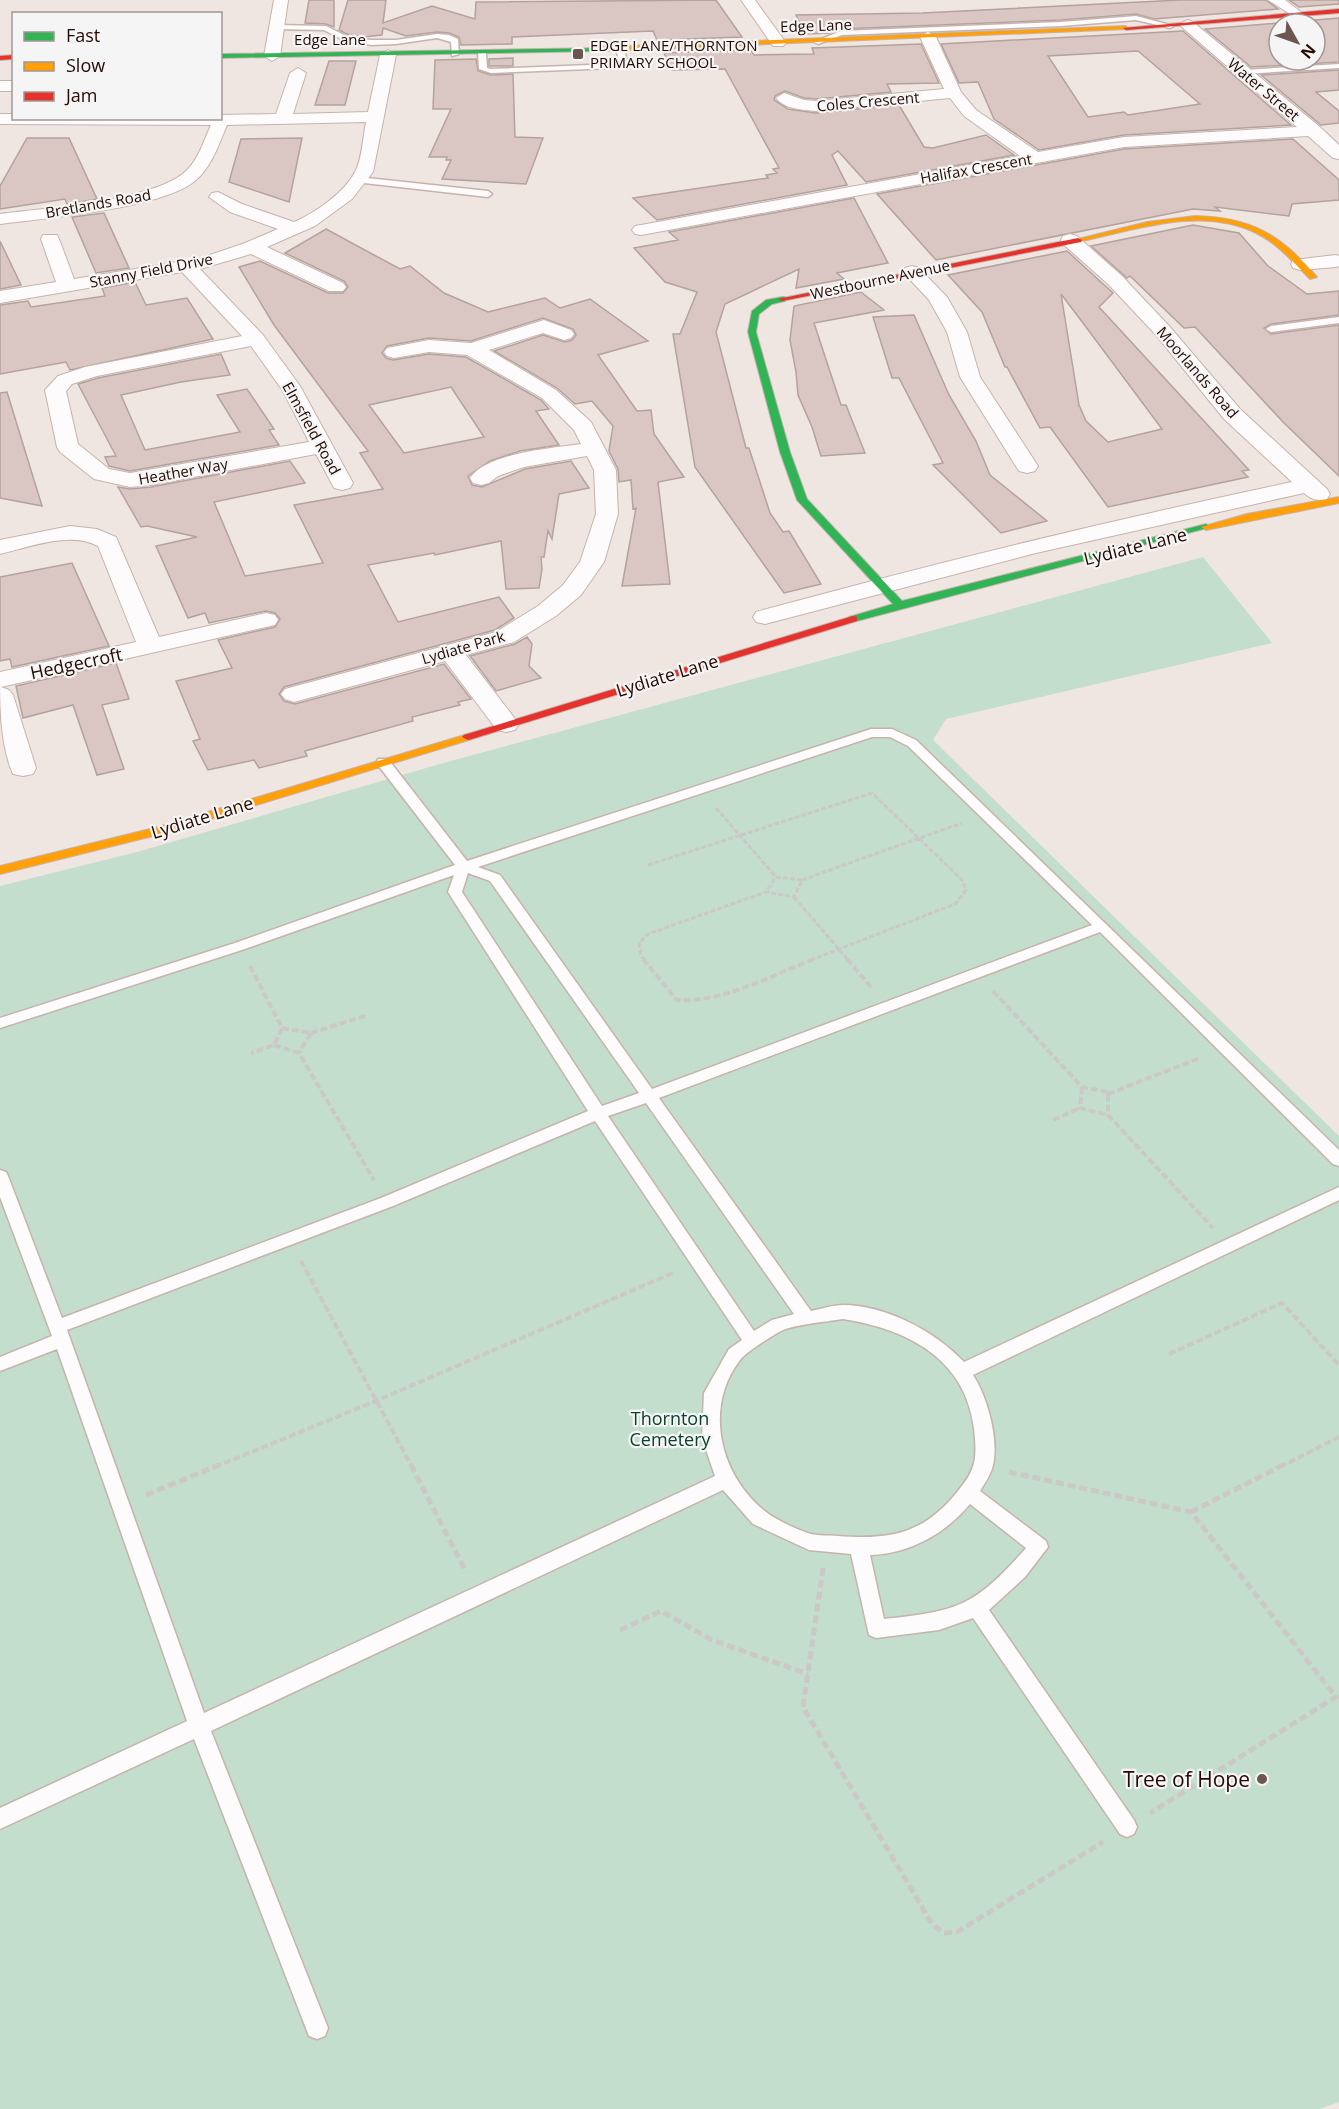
<svg xmlns="http://www.w3.org/2000/svg" width="1339" height="2109" font-family="'Open Sans',sans-serif">
  <style>
    .green { fill: #c3decd }
    .building { fill: #dac6c3; stroke: #b4a29f; stroke-width: 1.5; fill-rule: evenodd }
    .lines { fill: none; stroke-linecap: round; stroke-linejoin: round }
    .lane-casing { stroke: #c6b3ac; stroke-width: 3 }
    .street-casing { stroke: #c6b3ac; stroke-width: 2 }
    .fast-casing { stroke: #c6b3ac; stroke-width: 2 }
    .slow-casing { stroke: #c6b3ac; stroke-width: 2 }
    .jam-casing { stroke: #c6b3ac; stroke-width: 2 }
    .path-far2 { stroke: #ccc8c6; stroke-width: 3; stroke-dasharray: 5 2; stroke-linecap: butt }
    .path-far1 { stroke: #ccc8c6; stroke-width: 4; stroke-dasharray: 7 3; stroke-linecap: butt }
    .path { stroke: #ccc8c6; stroke-width: 5; stroke-dasharray: 8 4; stroke-linecap: butt }
    .lane { fill: #fdfbfb; fill-rule: evenodd }
    .street { fill: #fdfbfb; fill-rule: evenodd }
    .fast { fill: #30b455; fill-rule: evenodd }
    .slow { fill: #ff9f0a; fill-rule: evenodd }
    .jam { fill: #e5322d; fill-rule: evenodd }
    .poi-dot { fill: #6c5750; stroke: #f5f5f5; stroke-width: 2 }
    .labels { text-anchor: middle; dominant-baseline: central; stroke-width: 4.5; stroke-linejoin: round; paint-order: stroke }
    .far-street-label { font-size: 15px; fill: #250a02; stroke: #f5f5f5 }
    .far-poi-label { font-size: 15px; fill: #250a02; stroke: #f5f5f5; text-anchor: start }
    .street-label { font-size: 18px; fill: #250a02; stroke: #f5f5f5 }
    .park-label { font-size: 18px; fill: #09422d; stroke: #f5f5f5 }
    .near-poi-label { font-size: 21px; fill: #250a02; stroke: #f5f5f5; text-anchor: end }
  </style>
  <rect width="100%" height="100%" fill="#efe6e2"/>
  <path class="green" d="M1203 557 1272 643 946 719 933 740 1339 1136V2102L1320 2109H0V886L137 852 447 762Z"/>
  <path class="building" d="M309 0H334V27L326 24 305 23Z
    M348 0H386L383 23 432 6 475 19 476 2 716 0 742 37 657 40 653 31 512 37V44L461 45 459 37 449 33 437 32 406 36 383 28 382 35 363 37 349 35 339 30Z
    M1180 0H1266L1278 9 1154 19 1136 14 1061 20 841 29 829 33 805 34 796 15 922 13Z
    M1289 0H1339V4L1299 7Z
    M1339 18V62L1251 67 1205 29ZM1279 24H1315V60H1279Z
    M1183 31 1291 125 1124 135 1039 150 994 119 978 82 959 83 941 44ZM1138 51 1200 104 1128 115 1124 112 1088 117 1048 56Z
    M921 44 939 83 887 84 891 92 816 99 804 98 785 91 775 96 774 100 788 109 816 113 899 105 924 147 933 148 986 135 1014 155 866 182 838 151 832 155 847 185 657 220 633 198 768 178 766 175 777 173 773 169 779 168 725 69 672 70 664 53 751 50 754 55 814 54 812 48Z
    M513 58V66H489V59Z
    M476 59 478 71 491 75 513 74 515 137 543 138 526 184 442 179 451 160H446L447 157H429L451 109H433L435 60Z
    M329 61H356L345 105H315Z
    M1339 70V90L1316 92 1339 111V123L1321 125 1261 75Z
    M27 138H69L97 199 67 204 65 199 0 209V186Z
    M302 138 289 202 229 182 241 139Z
    M1293 139 1339 180V200L1292 204 1289 216 1215 207 1220 211 1193 209 936 260 877 194 1124 149Z
    M854 198 888 263 837 273 844 279 796 288 799 269 725 304 716 332 746 448H749L770 513 783 532 789 531 821 584 784 593 695 467 673 334H680L697 292 665 282 634 248 678 240 669 232Z
    M104 213 129 268 96 273 72 217Z
    M1193 225 1239 233 1268 266 1307 294 1339 291V315L1271 324 1264 328 1271 334 1339 325V476L1283 422 1195 327 1184 328 1130 276 1127 278 1091 246Z
    M326 229 400 269 410 266 444 293 488 312 545 298 560 308 590 299 648 341 598 355 637 411 651 410 654 434 684 477 658 482 670 584 622 586 636 508 633 509 631 480 619 482 618 469 609 451 613 426 592 401 575 404 557 388 494 351 543 335 565 342 572 340 576 335 573 329 543 318 471 341 429 338 387 346 382 353 386 358 393 360 429 354 466 357 541 400 549 409 536 411 559 445 520 451 490 461 468 476 472 485 482 487 525 469 571 461 589 488 559 494 552 539 548 531 544 557H541L542 569 539 588 506 589 501 541 435 555 434 553 368 565 398 622 499 597 514 618 495 630 284 687 279 694 284 701 295 704 444 664 471 699 458 702 460 705 412 717 413 721 305 751 307 756 259 768 254 760 208 770 193 741 200 739 176 681 232 668 218 640 275 627 280 619 275 613 266 611 209 623 205 613 188 618 156 546 197 537 147 526 141 527 118 487 130 489 151 487 290 461 305 483 214 502 245 576 323 563 294 505 383 489 360 453 368 451 274 325 239 267 260 261 328 293H343L348 287 344 281 285 253ZM451 387 484 437 404 453 369 405Z
    M0 241 21 285 0 289Z
    M1067 251 1113 293 1099 307 1249 470 1242 471 1248 477 1108 507 1050 427 1040 428 1007 367H1005L982 312 948 275ZM1061 294 1083 323 1162 429 1108 442 1086 421 1079 405Z
    M135 282 146 305 187 298 213 339 70 370 66 362 0 374V305L28 301 31 307 105 296 102 288Z
    M861 292 884 310 814 323 841 405H846L865 453 821 456 812 427 798 395 796 372 790 340 794 306Z
    M914 315 949 395 976 441 990 475 1047 521 1001 533 933 465 943 463 899 378H892L873 317Z
    M221 354 230 375 181 382 121 395 145 450 240 432 217 395 247 389 274 429 269 430 279 445 130 471 109 466 105 457 116 456 78 384 98 378Z
    M7 392 42 506 0 498V393Z
    M72 563 109 646 12 667 10 659 0 661V577Z
    M527 637 532 644 529 666 541 678 496 691 470 656 515 644Z
    M116 663 129 699 102 705 124 769 97 775 73 705 23 718 16 686Z"/>
  <g class="lines">
    <defs>
      <path id="lane" d="M1136 16 1174 26 1170 28 1136 20 1061 26 842 35 818 44 814 42 841 31 1061 22Z
        M277 25 326 26 348 37 371 40H396L437 34 449 35 458 39 459 54 452 56 451 42 437 38 396 44 371 45 343 40 324 30 274 29Z
        M620 46 624 48 627 62 615 68 491 73 479 69 478 53 482 51 486 53 487 68 491 69 614 64 619 61 616 48Z
        M1339 64V68L1244 74 1240 72 1244 70Z
        M358 177 488 191 492 194 488 197 355 182 354 180Z
        M1339 317V323L1271 332 1266 329 1271 326Z
        M871 729H892L916 740 1339 1150V1166L1333 1164 1100 932 659 1098 811 1311C821 1309 833 1305 843 1305 886 1305 936 1332 964 1362L1339 1187V1200L973 1375C987 1396 999 1439 993 1465 991 1474 985 1483 980 1491L1046 1541 1048 1547 1025 1577 989 1610 1134 1820 1137 1827 1134 1834 1127 1837 1120 1834 973 1618 939 1630 876 1638 869 1635 851 1554 809 1550 753 1524 723 1490 211 1731 328 2028 325 2036 317 2039 309 2036 194 1739 0 1829V1808L187 1721 57 1349 0 1371V1357L52 1336 0 1197V1170L6 1172 8 1176 62 1318 381 1198 588 1111 448 892 454 875 245 949 0 1028V1018L235 943 455 865 378 765 377 762 378 759H388L467 861ZM872 737H890L908 746 1092 925 652 1089 500 875 478 867ZM468 873 490 881 639 1093 602 1106 462 892ZM646 1103 794 1314 772 1320 754 1331 608 1116ZM595 1121 742 1340 729 1349 704 1393 702 1438 715 1476 204 1713 67 1330 393 1206ZM843 1319C907 1329 965 1358 974 1428 977 1458 977 1468 958 1491 924 1534 890 1540 838 1536 829 1535 819 1536 811 1534 800 1531 774 1519 766 1512 720 1476 703 1408 740 1360 746 1352 772 1336 781 1331 796 1324 825 1322 843 1319ZM970 1504 1026 1548C975 1606 959 1611 884 1619L870 1555C909 1554 945 1534 970 1504Z"/>
      <path id="street" d="M274 0H288L280 56 272 61 264 56Z
        M741 0H755L786 43 783 46H773Z
        M1268 0H1285L1305 15 1298 19Z
        M1188 20 1193 22 1320 127 1339 145V159L1333 158 1308 136 1124 147 641 235 635 234 632 230 635 226 641 225 1020 156 964 116 950 98 816 111C802 110 785 109 776 98L784 93 804 100 816 101 944 89 920 37 928 32 936 37 961 92 976 110 1038 152 1124 137 1297 127 1183 28 1180 25 1183 22Z
        M388 50 396 55 373 172 352 199 315 226 267 247 343 283 346 287 343 291H329L251 254 200 269 263 335 300 386 353 483 350 488 342 490 334 488 316 454 151 485 130 487 94 479 60 452 57 447 45 390 58 376 85 367 242 336 182 272 0 303V291L56 282 41 239 43 235H57L59 239 74 279 201 258 245 243 278 229 230 212 209 197 212 193 218 192 242 204 294 222C315 213 344 193 355 172 362 159 363 137 366 122L227 125C219 144 212 166 196 180 163 209 45 218 0 224V214C44 208 157 201 187 170 199 158 204 140 211 125L0 124V114H14V118H220V115L276 114 290 73 298 68 306 73 293 114 368 112 380 55ZM251 346 283 391 309 442 130 473 109 469 78 444 66 391 72 384 97 376Z
        M0 81H14V91H0Z
        M1070 234 1077 236 1122 276 1170 327 1240 409 1327 489 1330 494 1327 499C1317 501 1312 500 1304 493L1036 553 765 624 756 622 753 617 756 612C934 563 1112 520 1292 482L1224 419 1156 335 1108 284 1063 244 1061 240 1063 236Z
        M1336 255 1339 256V266L1336 267 1300 270 1293 268 1291 264 1293 260Z
        M912 266 919 268 947 297 967 332 980 377 1038 466 1035 471 1027 473 1019 471 960 377 947 332 929 300 903 272 905 268Z
        M544 320 571 330 574 334 571 338 564 340 543 333 489 350 556 390 591 422 616 470 618 514 604 562 581 595 556 616 514 642 466 655 519 724 515 730 506 732 497 730 445 661 294 702 285 699 281 694 285 689 496 632 538 606 563 585 580 562 596 514 594 470 587 456 524 467 498 476 489 483 481 485 473 483 470 478C487 453 552 448 581 444L574 430 542 398 467 355 429 352 394 358 387 356 384 352 387 348 429 340 471 343Z
        M70 526 97 529 116 537 159 637 266 613 275 615 278 620 275 625 266 627 1 687 9 690 13 695 36 768 33 774 23 776 13 774C0 745 0 705 0 672L136 642 98 546C69 531 30 547 0 554V540Z"/>
      <path id="fast" d="M605 48 603 51 220 58V54Z
        M782 297H785V301L772 304 759 314 756 332 790 452 807 499 902 601 1206 524 1211 527 857 621H849V617L893 604 797 500 780 452 748 332 752 311 766 300Z"/>
      <path id="slow" d="M1126 26 1128 29 603 51 600 49 603 47Z
        M1195 216C1251 217 1281 235 1317 277L1310 279C1294 263 1278 244 1258 234 1202 205 1135 230 1078 242L1074 240 1147 222Z
        M1339 497V503L1206 530 1201 527 1247 514Z
        M468 734 474 737 472 739 165 833 0 874V866L158 827Z"/>
      <path id="jam" d="M1339 9V13L1126 30 1123 28Z
        M14 55V59L0 60V56Z
        M1078 238 1082 240 1081 242 782 301 778 299Z
        M853 616 857 617V621L472 739 468 740 462 737 464 735Z"/>
    </defs>
    <use href="#lane" class="lane-casing"/>
    <use href="#street" class="street-casing"/>
    <use href="#fast" class="fast-casing"/>
    <use href="#slow" class="slow-casing"/>
    <use href="#jam" class="jam-casing"/>
    <path class="path-far2" d="M716 808 776 877
      M648 865 872 793 962 880 966 890 955 904 811 960
      M776 877 802 880 794 897 766 892Z
      M802 880 962 823
      M794 897 848 960
      M645 960 641 956 639 943 648 934 766 892"/>
    <path class="path-far1" d="M643 959 677 1000C723 1003 772 975 814 959
      M847 959 872 988
      M250 966 282 1028 274 1045 251 1053
      M993 991 1082 1087 1108 1092V1115L1213 1228
      M282 1028 311 1033 299 1053
      M311 1033 368 1015
      M274 1045 299 1053 374 1180
      M1082 1087 1080 1108 1108 1115
      M1108 1094 1200 1058
      M1053 1120 1080 1108
      M301 1261 412 1467
      M1169 1354 1282 1303 1339 1365
      M215 1467 378 1400 675 1272
      M1280 1467 1339 1437"/>
    <path class="path" d="M411 1465 466 1572
      M1009 1472 1191 1512 1336 1697 1150 1813
      M146 1495 219 1465
      M1191 1512 1283 1465
      M823 1568 803 1707 932 1924 944 1933 957 1932 1103 1842
      M620 1630 661 1611 712 1640 808 1674"/>
    <use href="#lane" class="lane"/>
    <use href="#street" class="street"/>
    <use href="#fast" class="fast"/>
    <use href="#slow" class="slow"/>
    <use href="#jam" class="jam"/>
  </g>
  <g class="poi-dot">
    <rect x="572" y="48" width="12" height="12" rx="3"/>
    <circle cx="1262" cy="1779" r="6"/>
  </g>
  <g class="labels">
    <g class="far-street-label">
      <text transform="translate(816 25) rotate(-2)">Edge Lane</text>
      <text x="330" y="39">Edge Lane</text>
      <text transform="translate(1264 89) rotate(40)">Water Street</text>
      <text transform="translate(868 101) rotate(-5)">Coles Crescent</text>
      <text transform="translate(976 168) rotate(-10)">Halifax Crescent</text>
      <text transform="translate(98 203) rotate(-10)">Bretlands Road</text>
      <text transform="translate(151 270) rotate(-11)">Stanny Field Drive</text>
      <text transform="translate(880 279) rotate(-12)">Westbourne Avenue</text>
      <text transform="translate(1198 372) rotate(49)">Moorlands Road</text>
      <text transform="translate(312 428) rotate(61)">Elmsfield Road</text>
      <text transform="translate(183 471) rotate(-10)">Heather Way</text>
      <text transform="translate(463 647) rotate(-16)">Lydiate Park</text>
    </g>
    <g class="far-poi-label">
      <text x="590" y="45">EDGE LANE/THORNTON<tspan x="590" dy="17">PRIMARY SCHOOL</tspan></text>
    </g>
    <g class="street-label">
      <text transform="translate(1135 546) rotate(-14)">Lydiate Lane</text>
      <text transform="translate(76 663) rotate(-12)">Hedgecroft</text>
      <text transform="translate(667 675) rotate(-17)">Lydiate Lane</text>
      <text transform="translate(202 817) rotate(-17)">Lydiate Lane</text>
    </g>
    <g class="park-label">
      <text x="670" y="1418">Thornton<tspan x="670" dy="21">Cemetery</tspan></text>
    </g>
    <g class="near-poi-label">
      <text x="1250" y="1779">Tree of Hope</text>
    </g>
  </g>
  <rect x="12" y="12" width="210" height="108" fill="#f5f5f5" stroke="#a29794" stroke-width="1.5"/>
  <rect x="24" y="32" width="30" height="9" fill="#30b455" stroke="#a29794" stroke-width="1.5"/>
  <text x="66" y="42" font-size="18" fill="#250a02">Fast</text>
  <rect x="24" y="62" width="30" height="9" fill="#ff9f0a" stroke="#a29794" stroke-width="1.5"/>
  <text x="66" y="72" font-size="18" fill="#250a02">Slow</text>
  <rect x="24" y="92" width="30" height="9" fill="#e5322d" stroke="#a29794" stroke-width="1.5"/>
  <text x="66" y="102" font-size="18" fill="#250a02">Jam</text>
  <g transform="translate(1297 42) rotate(130)"><circle r="28" fill="#f5f5f5" stroke="#a29794" stroke-width="1.5"/>
  <path d="M0-4.5L10 22L0 15L-10 22Z" fill="#6c5750"/>
  <text y="-9" font-size="16" font-weight="bold" text-anchor="middle" fill="#250a02">N</text>
  </g>
</svg>
